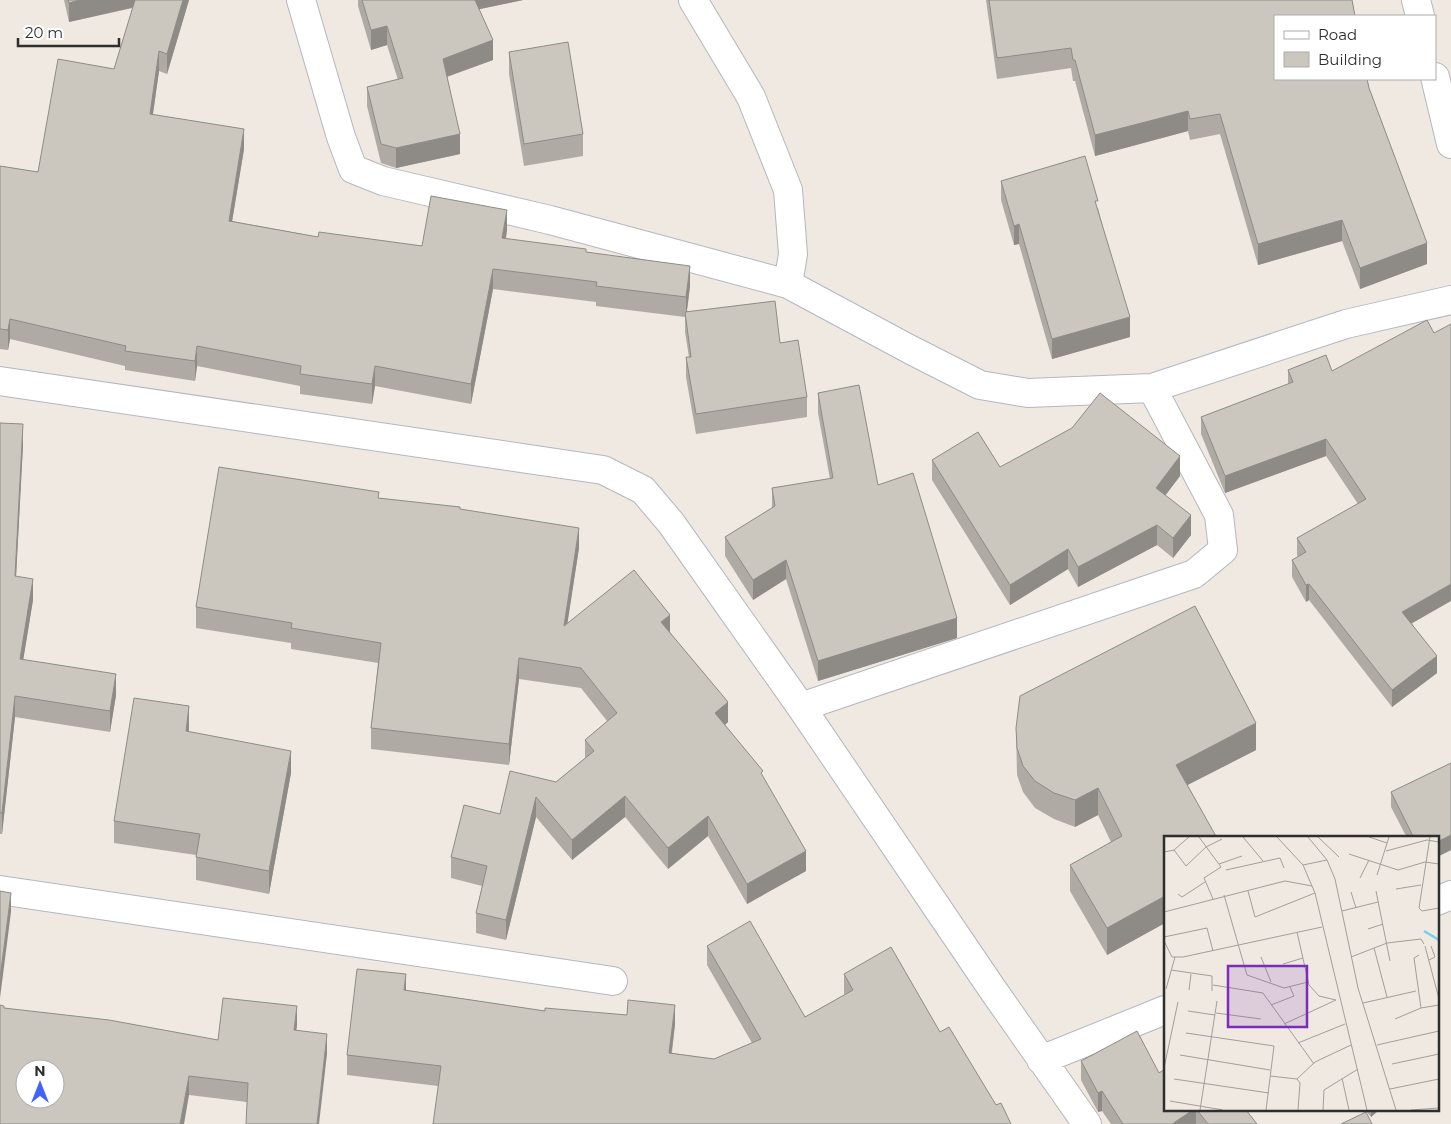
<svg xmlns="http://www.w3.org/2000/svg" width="1451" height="1124" font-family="Montserrat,sans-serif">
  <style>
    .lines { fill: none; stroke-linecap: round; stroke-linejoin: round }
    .street-casing { stroke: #b4b7c1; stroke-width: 30 }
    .street { stroke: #fff; stroke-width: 28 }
    .wall { fill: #afaba4 }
    .shaded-wall { fill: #8e8b86 }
    .building { fill: #cbc7bf; stroke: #8e8b86; fill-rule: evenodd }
    .inset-river { fill: none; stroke: #75cff0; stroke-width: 2.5 }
    .inset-road { fill: none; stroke: #a29e99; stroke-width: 1 }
    .view { fill: #7b2cbf; fill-opacity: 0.15; stroke: #7b2cbf; stroke-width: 2.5 }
    .inset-edge { fill: none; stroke: #2e2e2e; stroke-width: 2.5 }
  </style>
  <rect width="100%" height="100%" fill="#efe9e1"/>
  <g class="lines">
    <defs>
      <path id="street" d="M301 0 341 137 353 169 383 181 550 220 788 284 911 350 980 385 1028 393 1152 388 1346 324 1451 300
        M693 0 751 97 788 190 793 254 788 284
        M1416 0 1420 16
        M1435 77 1451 144
        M0 381 603 470 643 490 671 523 801 707 993 990 1087 1124
        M801 707 1194 574 1223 550 1219 515 1152 388
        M0 890 613 981
        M1437 901 1451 895
        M1041 1060 1165 1010"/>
    </defs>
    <use href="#street" class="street-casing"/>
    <use href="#street" class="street"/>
  </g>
  <path class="wall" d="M64 0H189L167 74 159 71 153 114 244 149 232 221 318 237 422 246 507 230 506 239 586 252 690 286 687 312 780 343 807 397V417L696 434 686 377V357H689L685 332V317L596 306V302L493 289 471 404 375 386 372 404 300 394V386L197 366 195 381 125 370V366L10 339 8 350 0 349V166L38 172 114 69 133 8 69 22Z
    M358 0H523L479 9 493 60 447 77 460 154 396 168 381 163 367 106V87L398 80 387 45 371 50 358 6Z
    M986 0H1352L1369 88 1427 264 1360 289 1342 241 1258 265 1220 134 1190 140 1188 131 1095 156 1075 81H1073L1071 68 997 79Z
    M509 52 583 134V156L524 166 509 74Z
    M1001 181 1098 208 1130 337 1052 359 1019 244 1014 245 1001 200Z
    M1326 355 1412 623 1437 673 1392 707 1309 600 1306 602 1292 577V560L1298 557 1297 555V538L1358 504 1326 456 1225 493 1201 434V417L1288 384V370Z
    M818 393 878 485 957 638 818 681 786 579 753 600 725 556V537L772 508V488L830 479 818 413Z
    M0 423 23 445 16 576 33 600 23 659 116 695 110 732 15 717 2 834H0Z
    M932 460 1000 467 1180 476 1165 495 1191 535 1173 558 1157 545 1078 587 1068 569 1010 605 932 480Z
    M379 498 460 509 579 548 567 623 670 632 728 722 725 725 763 777 806 871 747 904 708 836 668 869 625 817 572 860 536 817 506 940 476 933V913L482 886 451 878V857L500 814 556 782 585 758V740L607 721 581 688 519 679 509 765 371 749V728L378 663 291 649V643L196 628V607Z
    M1016 728 1256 750 1187 785 1165 838V923L1107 955 1070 891V865L1111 842 1098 815 1075 827 1054 819 1035 808 1023 792 1017 775Z
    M189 729V732L291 773 269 894 196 880V855L114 843V821Z
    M1451 763V850L1437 857V838H1407L1391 807V792Z
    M707 946 805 1017 844 995V974L940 1032 996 1105 438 1086 347 1075V1055L406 990 545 1011 675 1024 672 1053 714 1059 752 1043 707 965Z
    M4 1008 218 1040 297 1025 296 1030 327 1054 247 1102 189 1095Z
    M1081 1061 1165 1110H1246L1257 1124H1111L1102 1111 1098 1112 1081 1080Z
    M1365 1110H1379L1371 1117Z"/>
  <path class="shaded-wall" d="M80 0H139V6L69 22V3Z
    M183 0H189L167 74V54Z
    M471 0H523L471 11Z
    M387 26V45L371 50V30Z
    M493 40V60L443 78V59Z
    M159 51V71L150 134V114Z
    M1188 111V131L1095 156V135Z
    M244 129V149L229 240V221Z
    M460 134V154L396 168V148Z
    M507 210V230L502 258V238Z
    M1342 220V241L1258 265V244Z
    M1019 224V244L1014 245V226Z
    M1427 243V264L1360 289V268Z
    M690 266V286L686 317V297Z
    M493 269V289L471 404V384Z
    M1130 317V337L1052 359V339Z
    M10 319V339L8 350V330Z
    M197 346V366L195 381V361Z
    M375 366V386L372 404V384Z
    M23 424V445L15 597V576Z
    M1326 439V456L1225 493V476Z
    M1180 456V476L1156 508V488Z
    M1191 515V535L1173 558V538Z
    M1157 525V545L1078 587V567Z
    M579 528V548L564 646V626Z
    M1068 549V569L1010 605V585Z
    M786 560V579L753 600V580Z
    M33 579V600L20 680V659Z
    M1309 584V600L1306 602V585Z
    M1451 584V601L1402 629V612Z
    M670 615V635L661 622Z
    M957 618V638L818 681V661Z
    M1437 656V673L1392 707V690Z
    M519 658V679L509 765V744Z
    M116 674V695L110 732V711Z
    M15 696V717L2 834V813Z
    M728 702V722L715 733V713Z
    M189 706V729L186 754V731Z
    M1256 723V750L1176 791V765Z
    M291 751V773L269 894V871Z
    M1098 788V815L1075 827V800Z
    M625 796V817L572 860V840Z
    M536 797V817L506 940V920Z
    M708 816V836L668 869V848Z
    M1451 835V850L1437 857V842Z
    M806 851V871L747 904V884Z
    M11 893V912L0 998V978Z
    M1165 896V923L1107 955V928Z
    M406 974V994L404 990Z
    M675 1005V1024L669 1072V1053Z
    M297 1006V1025L294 1050V1030Z
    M327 1034V1054L319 1124H317Z
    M189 1076V1095L184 1124H180Z
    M1102 1091V1111L1098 1112V1093Z
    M1193 1110H1196V1124H1172Z
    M1371 1110H1379L1371 1117Z"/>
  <path class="building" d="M68 0H80L69 3Z
    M135 0H183L167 54 159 51 150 114 244 129 229 221 318 237 319 232 422 246 431 196 507 210 502 238 586 249V252L690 266 686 297 596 286 597 282 493 269 471 384 375 366 372 384 300 374 301 366 197 346 195 361 125 351 126 346 10 319 8 330 0 329V166L38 172 58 59 114 69Z
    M362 0H475L493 40 443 59 460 134 396 148 381 144 367 87 403 78 387 26 371 30Z
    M989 0H1352L1355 16H1275V79H1367L1369 88 1427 243 1360 268 1342 220 1258 244 1220 114 1190 119 1188 111 1095 135 1075 60H1073L1071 48 997 58Z
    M568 42 583 134 524 144 509 52Z
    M1085 156 1098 201H1095L1130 317 1052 339 1019 224 1014 226 1001 181Z
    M775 301 780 343 798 340 807 397 696 414 686 357H691L685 312Z
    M1427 320 1434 333 1451 324V584L1402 612 1437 656 1392 690 1309 584 1306 585 1292 560 1306 552 1297 538 1366 499 1326 439 1225 476 1201 417 1293 382 1288 370 1326 355 1332 371Z
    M859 385 878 485 913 473 957 618 818 661 786 560 753 580 725 537 775 506 772 488 833 478 818 393Z
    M1100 393 1180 456 1156 488 1191 515 1173 538 1157 525 1078 567 1068 549 1010 585 932 460 978 432 1000 467 1072 428Z
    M0 423 23 424 15 576 33 579 20 659 116 674 110 711 15 696 2 813H0Z
    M219 467 379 492 378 498 460 507V509L579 528 564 626 634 570 670 615 661 622 728 702 715 713 763 771 761 773 806 851 747 884 708 816 668 848 625 796 572 840 536 797 506 920 476 913 487 866 451 857 464 805 500 814 510 771 556 782 594 751 585 740 617 713 581 668 519 658 509 744 371 728 381 643 291 628 292 623 196 607Z
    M1195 606 1256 723 1176 765 1217 838H1165V896L1107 928 1070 865 1122 836 1098 788 1075 800 1054 793 1035 781 1023 766 1017 748 1016 728 1020 696Z
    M134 698 189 706 186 731 291 751 269 871 196 857 200 834 114 821Z
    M1451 763V835L1437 842V838H1414L1391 792Z
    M0 891 11 893 0 978Z
    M750 921 805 1017 853 990 844 974 891 947 940 1032 949 1027 996 1105 1001 1103 1011 1124H433L441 1066 347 1055 357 969 406 974 404 990 545 1011V1008L627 1015 628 1000 675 1005 669 1053 714 1059 761 1039 707 946Z
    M223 998 297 1006 294 1030 327 1034 317 1124H246L248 1083 189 1076 180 1124H0V1005L4 1006V1008L109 1020 218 1040ZM25 1069H55V1099H25Z
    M1137 1031 1159 1073 1165 1069V1110H1193L1172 1124H1123L1102 1091 1098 1093 1081 1061Z
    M1197 1110H1246L1257 1124H1208Z
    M1366 1112 1372 1124H1341Z"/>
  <g transform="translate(1164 836)">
    <rect width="275" height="275" fill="#efe9e1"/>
    <path class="inset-river" d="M260 95 275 104"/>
    <path class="inset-road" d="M35 1 57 31 40 42 49 63M79 1 99 25M113 1 139 29 151 57 203 274M144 1 163 24 171 43 194 152 232 274M154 1 175 21M205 1 223 7M266 1 255 72 258 75 275 72M10 14 22 30 42 11 58 3M222 15 263 4 275 6M0 16 10 14 25 1M185 18 234 34 261 26 275 28M55 28 78 20M139 29 163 24M62 34 116 22 120 32M213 39 225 1M196 42 205 24M232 53 257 49M84 55 91 81 151 57M212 55 226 125M187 56 192 72M14 58 18 61 41 46M60 59 83 139 120 152 144 146M178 75 214 66M0 76 121 45 148 50M204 93 219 88M133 96 145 149 155 160 172 164M0 101 43 92 49 115M0 105 8 121H19L158 91M261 110 275 163M210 112 223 161M255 119 250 122 257 172M97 121 107 146M187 121 223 107 257 103 260 108M265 124 271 121 267 110M119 128 139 122M7 134 48 140V155M49 149 99 157 150 228M2 153 11 121M25 154 27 138M199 167 252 155M107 169 130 160 126 151M24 175 51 179M52 177 97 183M231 183 257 172 275 169M120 188 172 164M22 197 110 210 102 274M134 207 181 188M213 209 275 195M16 219 106 234M228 228 275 218M0 232 14 166M106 240 133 243 136 247 134 274M178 242 185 274M10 243 105 257M133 243 151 226 187 209M226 253 275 243M6 265 59 274M36 274 53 165M159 274 160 254 194 233M247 274 275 272"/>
    <path class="view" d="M64 130H143V191H64Z"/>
    <rect width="275" height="275" class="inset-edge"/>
  </g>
  <rect x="1274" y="15" width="162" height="65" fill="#ffffff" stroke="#ababab"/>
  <rect x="1284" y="31" width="25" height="8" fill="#ffffff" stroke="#ababab"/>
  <text x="1318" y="40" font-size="15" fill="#2e2e2e">Road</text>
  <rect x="1284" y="52" width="25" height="15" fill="#cbc7bf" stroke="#ababab"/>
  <text x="1318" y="65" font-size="15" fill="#2e2e2e">Building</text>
  <g transform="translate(40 1084)"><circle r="24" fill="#ffffff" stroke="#ababab"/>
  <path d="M0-4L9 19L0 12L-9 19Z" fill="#4264fb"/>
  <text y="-8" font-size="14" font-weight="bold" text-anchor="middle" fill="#2e2e2e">N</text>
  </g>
  <path d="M18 38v8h101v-8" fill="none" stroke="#2e2e2e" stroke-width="2.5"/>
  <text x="25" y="38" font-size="15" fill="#2e2e2e" stroke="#ffffff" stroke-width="4" paint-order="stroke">20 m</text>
</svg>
